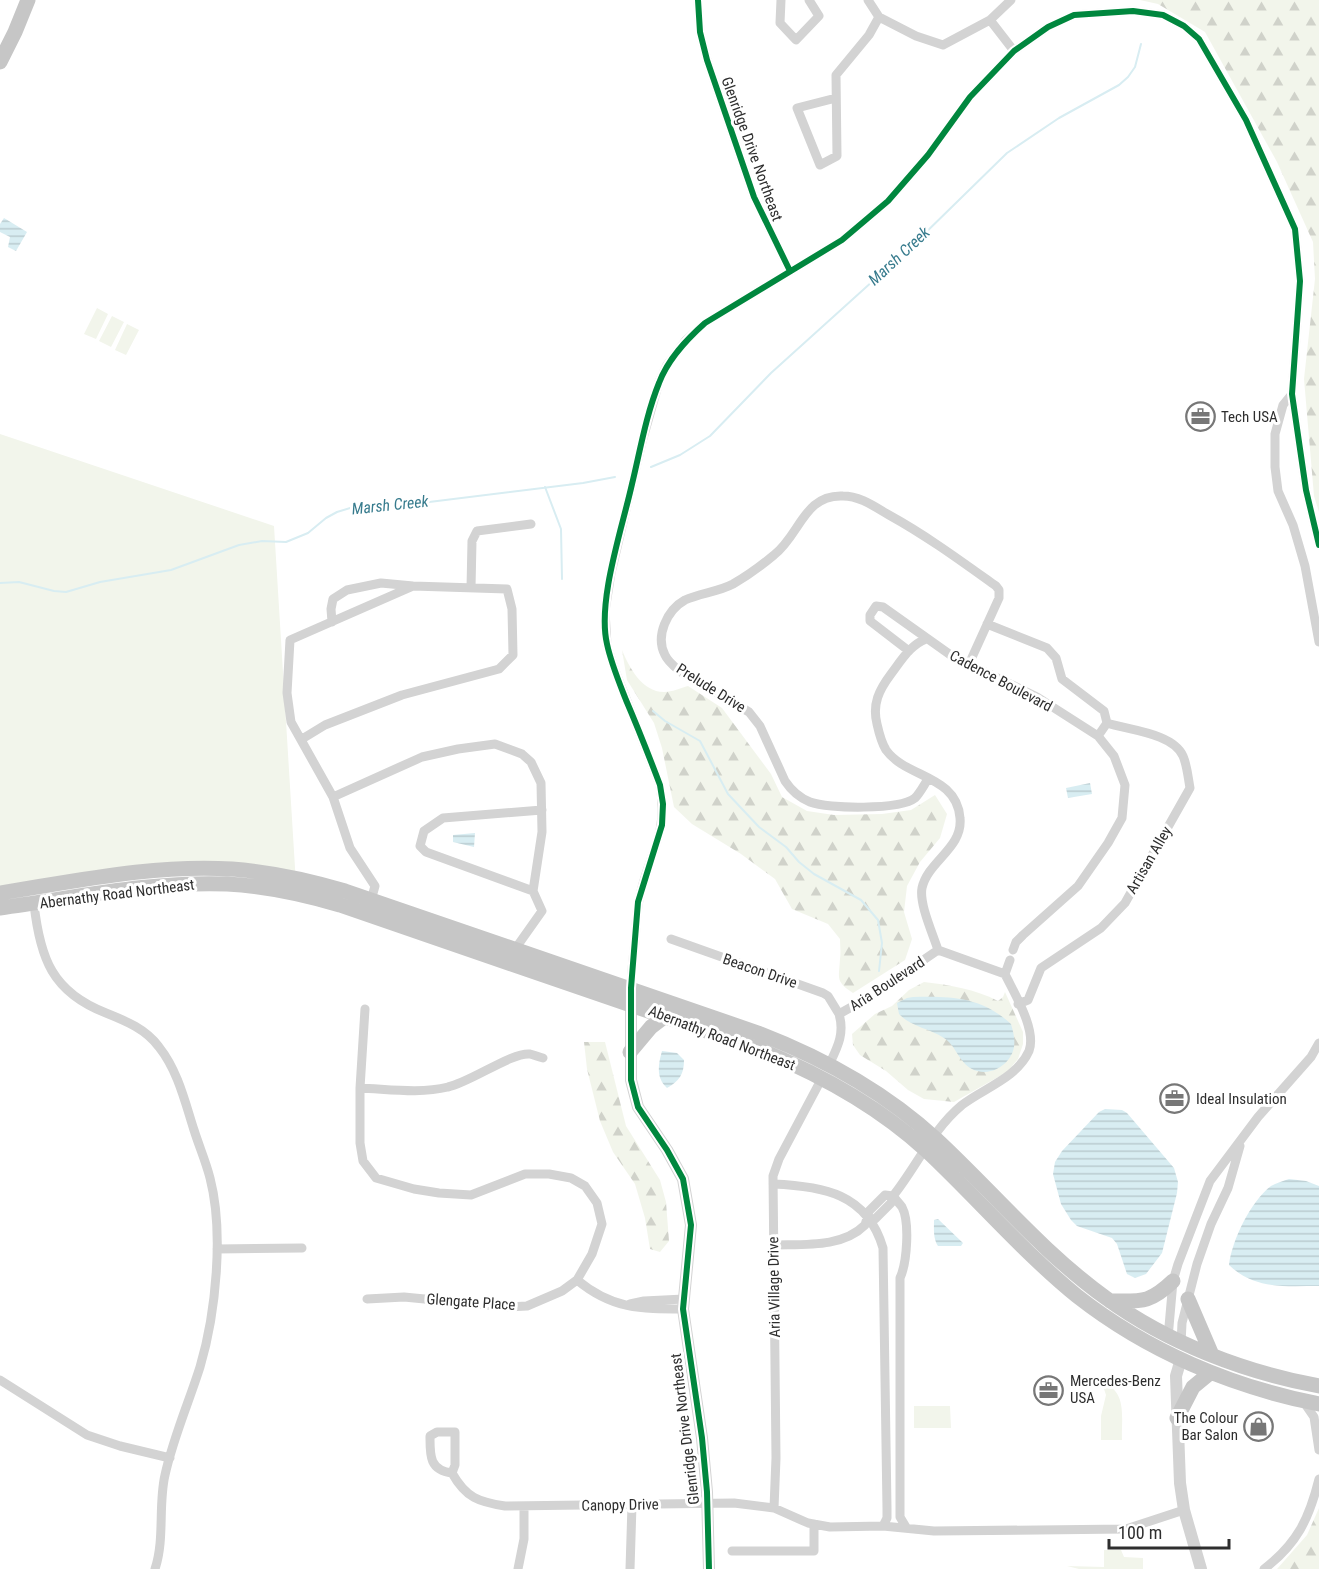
<svg xmlns="http://www.w3.org/2000/svg" width="1319" height="1569" font-family="'Roboto Condensed',sans-serif">
  <style>
    .green { fill: #f2f5eb }
    .forest { fill: url(#forest-firs) }
    .water { fill: url(#water-rules) }
    .lines { fill: none; stroke-linecap: round; stroke-linejoin: round }
    .stream { stroke: #d8edf2; stroke-width: 2 }
    .minor { stroke: #d3d3d3; stroke-width: 9 }
    .tertiary { stroke: #d3d3d3; stroke-width: 12 }
    .primary { stroke: #c6c6c6; stroke-width: 15 }
    .cycleway-casing { stroke: #fff; stroke-width: 10 }
    .cycleway { stroke: #00873e; stroke-width: 6 }
    .labels { text-anchor: middle; dominant-baseline: central; stroke-width: 6; stroke-linejoin: round; paint-order: stroke }
    .street-label { font-size: 15px; fill: #2e2e2e; stroke: #fff }
    .poi-label { font-size: 15px; fill: #2e2e2e; stroke: #fff; text-anchor: start }
    .water-label { font-size: 16px; font-style: italic; fill: #377b8d; stroke: #fff }
  </style>
  <defs>
    <pattern id="forest-firs" width="22" height="20" patternUnits="userSpaceOnUse" patternTransform="scale(1.5)"><rect width="22" height="20" fill="#f2f5eb"/><path d="M5 1l3.5 6h-7zM16 11l3.5 6h-7z" fill="#d0d2ca"/></pattern>
    <pattern id="water-rules" width="6" height="5" patternUnits="userSpaceOnUse" patternTransform="scale(1.5)"><rect width="6" height="5" fill="#d8edf2"/><path d="M0 2.5h6" fill="none" stroke="#baccd0"/></pattern>
  </defs>
  <rect width="100%" height="100%" fill="#fff"/>
  <path class="green" d="M97 308 108 314 96 339 84 334Z
    M112 316 124 322 111 347 99 341Z
    M127 324 139 330 126 355 115 350Z
    M0 434 274 526 296 884 222 874 106 879 0 899Z
    M1109 1386C1127 1396 1121 1423 1122 1440H1101V1416L1106 1395 1104 1389Z
    M914 1406H950L951 1428H914Z
    M1104 1550H1121L1124 1557 1143 1558V1569H1079L1067 1566 1104 1567Z"/>
  <path class="forest" d="M1140 0H1319V512L1314 496 1304 379 1315 279 1313 242 1277 162 1205 32 1158 4Z
    M622 650C629 667 642 692 664 692 672 692 681 688 688 686L722 708 771 774 782 797 807 811 834 815 882 814 911 810 935 795 947 814 940 838 920 862 907 886 904 912 912 939 905 960 853 993C835 981 839 979 840 959 841 952 840 945 840 939L828 924 792 909 775 879 741 854 692 824 674 807 662 748 654 723 627 680Z
    M924 982C950 985 975 989 998 1001L1003 997 1005 992 1023 1032V1044L1018 1059 1007 1072 954 1102 924 1099 908 1090 886 1071 860 1055 853 1045 852 1034 875 1014 892 1006 909 990Z
    M584 1042H605L626 1126 660 1180 666 1202 669 1241 660 1252 650 1249 645 1218 635 1184 613 1152 600 1121 587 1069Z
    M1319 1508V1569H1277L1307 1535Z"/>
  <path class="water" d="M4 218 27 232 16 251 8 247 10 237 0 232V224Z
    M1090 783 1092 794 1068 798 1066 788Z
    M475 833 474 847 453 842V835Z
    M913 997C951 996 982 997 1011 1024 1015 1037 1017 1049 1008 1060 996 1075 973 1077 961 1059 955 1051 953 1044 944 1038 929 1028 911 1027 899 1014L897 1003 907 998Z
    M662 1051 677 1053 684 1060C684 1075 679 1081 667 1088 656 1078 658 1065 662 1051Z
    M1105 1109 1122 1110 1127 1113 1174 1168 1178 1182 1177 1193 1162 1253 1146 1274 1135 1278 1127 1274 1117 1244 1112 1238 1077 1226 1071 1220 1061 1204 1053 1174 1055 1162 1062 1151 1099 1112Z
    M1289 1179 1306 1181 1319 1186V1286C1286 1286 1255 1290 1229 1265 1232 1240 1251 1201 1271 1186 1276 1183 1283 1181 1289 1179Z
    M938 1219 963 1243 961 1246H938C933 1238 934 1229 934 1220Z"/>
  <g class="lines">
    <path class="stream" d="M651 467 680 455 710 436 771 373 915 243 1007 153 1059 118 1119 85 1128 77 1135 67 1141 44
      M545 487 561 529 562 579
      M0 583 19 582 54 591 66 592 100 582 171 570 239 545 262 541 286 542 308 533 326 518 337 512 360 505 413 504 583 483 615 477
      M653 711 665 721 700 741 728 794 759 827 786 847 799 862 814 874 861 900 878 920 882 943 879 971"/>
    <path class="minor" d="M698 0 700 32 707 60 754 197 790 271
      M781 0 780 23 796 40 819 16 809 0
      M868 0 879 17
      M990 20 1014 51
      M836 98 797 108 820 165 837 156 836 75 869 35 879 17 916 36 943 45 990 20 1011 0
      M1292 394 1283 405 1275 434V467L1278 491 1293 525 1305 566 1319 642
      M471 588 472 541 477 531 531 524
      M987 624 1047 648 1056 658 1062 679 1104 711 1107 723 1098 736
      M926 639C910 645 901 661 891 674 879 690 872 704 877 724 879 733 881 742 886 750 906 778 957 775 960 818 963 848 928 861 922 888 919 904 933 934 938 950
      M909 651 870 621V615L876 606 883 607 952 656 1037 697 1098 736 1114 756 1125 785 1122 818 1108 843 1078 886 1023 935 1016 942 1013 950
      M302 739 325 725 402 695 499 669 513 655 512 609 507 589 413 586 381 583 347 590 333 599 331 609 332 622
      M928 779C924 785 920 793 915 798 900 810 828 809 810 802 800 798 791 790 785 781L760 726 749 712 681 672C675 667 668 662 665 655 655 636 667 610 685 600 700 593 718 592 733 584 747 576 762 565 774 555 800 535 804 494 843 496 860 496 875 507 889 515 927 536 961 561 996 586L999 590V598L969 664
      M333 797 422 757 458 749 495 744 522 754 531 762 541 783 542 832 533 891 542 911 513 952
      M533 891 426 852 420 846 424 831 443 818 542 810
      M34 904C40 958 52 992 106 1013 126 1021 146 1029 159 1047 178 1071 185 1102 194 1130 199 1146 206 1162 210 1178 224 1232 216 1313 200 1367 189 1402 173 1438 165 1475 158 1505 165 1539 155 1569
      M370 904 375 886 350 848 333 797 291 722 287 693 290 640 411 587
      M671 939 823 993 828 996 839 1014
      M1005 974 1010 960
      M631 992C631 976 633 958 635 942 636 928 636 914 639 900 648 854 669 836 660 785L614 668 607 645 605 611 611 573 642 442 659 382 667 365 686 340 705 323 842 240 868 218 888 201 928 155 970 97 1014 51 1048 27 1074 15 1133 11 1163 15 1184 26 1199 39 1246 120 1295 229 1300 281 1292 394 1306 490 1319 545
      M1018 1004 1028 1000 1041 968 1101 928 1125 903 1190 788C1188 777 1187 765 1183 756 1173 733 1128 730 1107 723
      M365 1009 360 1088V1143L363 1161 376 1178 414 1189 439 1193 471 1195 525 1174H549L571 1178 585 1186 597 1203 602 1224 592 1254 577 1280 562 1291 527 1306 507 1307 404 1297 367 1299
      M829 1065C837 1048 845 1034 839 1014L871 996 938 950
      M360 1088C388 1089 420 1094 448 1087 471 1082 512 1052 530 1054 534 1055 539 1057 543 1058
      M773 1184C822 1186 867 1193 883 1248L887 1508V1518L883 1526
      M773 1245C804 1244 842 1248 865 1225L869 1211 885 1195 893 1196 891 1203 875 1219 867 1218
      M217 1249 302 1248
      M577 1280C612 1309 640 1309 683 1309
      M630 1304 644 1301 684 1299
      M1168 1338 1173 1281 1178 1264 1210 1181 1258 1117 1311 1057 1319 1043
      M1181 1344 1182 1323 1197 1264 1211 1224 1228 1188 1240 1146
      M0 1380 87 1435 120 1446 170 1458
      M1303 1401 1314 1417 1319 1450
      M452 1473 455 1465V1432H437L430 1436C430 1455 429 1470 452 1473 466 1498 479 1502 505 1506L734 1503 774 1508 808 1523 830 1527 883 1526 934 1531 1126 1529 1184 1510
      M774 1508 776 1458 773 1176 779 1159 822 1078
      M906 1527 900 1517V1278C907 1263 910 1222 902 1207 899 1203 896 1200 893 1196 917 1166 932 1130 962 1105 984 1088 1017 1078 1029 1051 1037 1030 1014 993 1005 974L938 950
      M732 1551H814V1524
      M518 1569 524 1539V1506
      M630 1569 632 1505
      M1264 1569C1297 1544 1309 1519 1319 1479"/>
    <path class="tertiary" d="M631 1004V1080L638 1107 667 1150 683 1179 691 1225 683 1309 702 1438 707 1492 709 1569
      M1181 1359 1176 1376 1180 1483 1184 1510 1201 1569"/>
    <path class="primary" d="M0 62 15 32 28 0
      M0 893C76 881 155 864 232 869 271 872 308 880 345 891L758 1033C823 1058 885 1092 937 1140 993 1192 1043 1253 1106 1298 1168 1343 1244 1372 1319 1386
      M0 908C75 898 151 881 227 884 266 886 303 894 340 905L753 1047C816 1072 877 1105 927 1151 977 1198 1023 1252 1077 1296 1147 1351 1232 1387 1319 1404
      M630 1052 651 1027 664 1017
      M1188 1299 1212 1355
      M1110 1301C1141 1301 1149 1304 1173 1281
      M1177 1418 1193 1387 1210 1373"/>
    <defs>
      <path id="cycleway" d="M698 0 700 32 707 60 754 197 790 271
        M709 1569 707 1492 702 1438 683 1309 691 1225 683 1179 667 1150 638 1107 631 1080V988L638 902 662 825 663 804 660 785C649 756 638 728 626 700 619 682 611 663 607 644 597 601 622 529 632 484 640 451 646 415 659 383 668 359 686 340 705 323L842 240 868 218 888 201 928 155 970 97 1014 51 1048 27 1074 15 1133 11 1163 15 1184 26 1199 39 1246 120 1295 229 1300 281 1292 394 1306 490 1319 545"/>
    </defs>
    <use href="#cycleway" class="cycleway-casing"/>
    <use href="#cycleway" class="cycleway"/>
  </g>
  <defs>
    <symbol id="office-ring" viewBox="-11 -11 22 22"><circle r="9.5" fill="#fff" stroke="#777" stroke-width="1.5"/><path d="M-6-3h4V-5.5h4V-3h4V5H-6ZM-1-4.5V-3h2v-1.5ZM-6 0V1H6V0Z" fill="#777"/></symbol>
    <symbol id="shop-ring" viewBox="-11 -11 22 22"><circle r="9.5" fill="#fff" stroke="#777" stroke-width="1.5"/><path d="M-5-2.5h2.3a2.7 3.5 0 0 1 5.4 0H5L5.5 6h-11ZM-1.5-2.5h3a1.5 2.3 0 0 0-3 0Z" fill="#777"/></symbol>
  </defs>
  <g fill-rule="evenodd">
    <use href="#office-ring" x="1184" y="400" width="33" height="33"/>
    <use href="#office-ring" x="1158" y="1082" width="33" height="33"/>
    <use href="#office-ring" x="1032" y="1374" width="33" height="33"/>
    <use href="#shop-ring" x="1242" y="1410" width="33" height="33"/>
  </g>
  <g class="labels">
    <g class="street-label">
      <text transform="translate(752 149) rotate(70)">Glenridge Drive Northeast</text>
      <text transform="translate(1001 681) rotate(28)">Cadence Boulevard</text>
      <text transform="translate(711 688) rotate(32)">Prelude Drive</text>
      <text transform="translate(1149 860) rotate(-60)">Artisan Alley</text>
      <text transform="translate(117 894) rotate(-7)">Abernathy Road Northeast</text>
      <text transform="translate(760 971) rotate(19)">Beacon Drive</text>
      <text transform="translate(887 984) rotate(-33)">Aria Boulevard</text>
      <text transform="translate(722 1038) rotate(21)">Abernathy Road Northeast</text>
      <text transform="translate(774 1287) rotate(-91)">Aria Village Drive</text>
      <text transform="translate(471 1302) rotate(4)">Glengate Place</text>
      <text transform="translate(685 1429) rotate(-97)">Glenridge Drive Northeast</text>
      <text transform="translate(620 1505) rotate(-1)">Canopy Drive</text>
    </g>
    <g class="poi-label">
      <text x="1221" y="417">Tech USA</text>
      <text x="1196" y="1099">Ideal Insulation</text>
      <text x="1070" y="1381">Mercedes-Benz<tspan x="1070" dy="17">USA</tspan></text>
      <text x="1238" y="1418" text-anchor="end">The Colour<tspan x="1238" dy="17">Bar Salon</tspan></text>
    </g>
    <g class="water-label">
      <text transform="translate(899 256) rotate(-43)">Marsh Creek</text>
      <text transform="translate(390 505) rotate(-6)">Marsh Creek</text>
    </g>
  </g>
  <path d="M1109 1539v9h120v-9" fill="none" stroke="#2e2e2e" stroke-width="3"/>
  <text x="1118" y="1539" font-size="18" fill="#2e2e2e" stroke="#ffffff" stroke-width="4.5" paint-order="stroke">100 m</text>
</svg>
